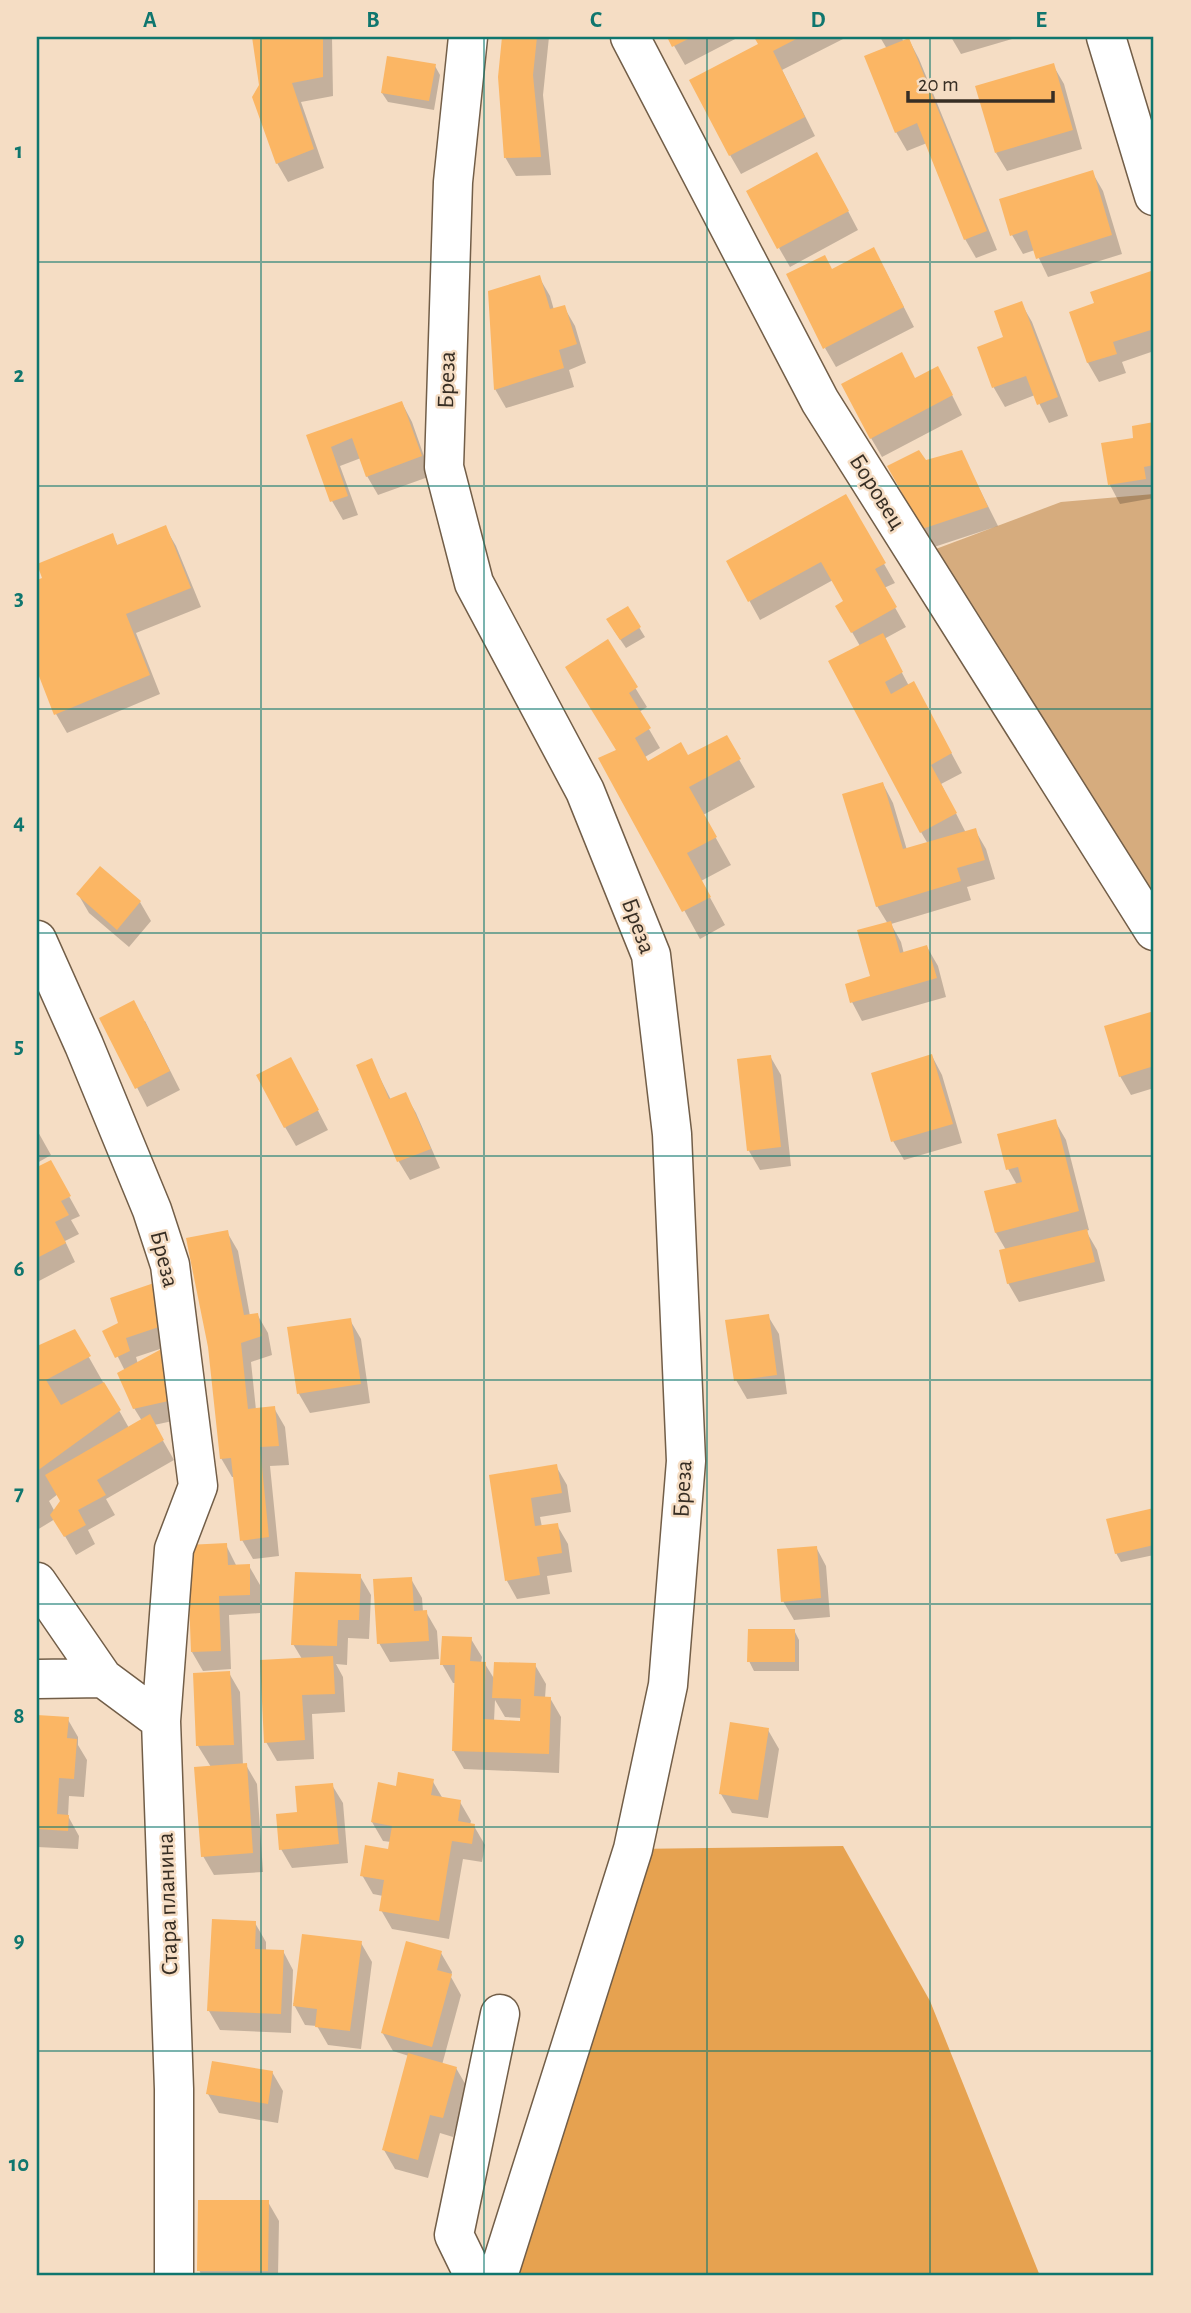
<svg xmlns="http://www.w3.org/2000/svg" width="1191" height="2313" font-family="'Alegreya Sans',sans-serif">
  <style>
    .green { fill: #d6ac7e }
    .forest { fill: #e6a250 }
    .shadow { fill: #0003; fill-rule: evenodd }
    .building { fill: #fbb664 }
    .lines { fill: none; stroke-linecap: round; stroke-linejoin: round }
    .minor-casing { stroke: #725e48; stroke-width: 41 }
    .minor { stroke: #fff; stroke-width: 38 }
    .grid { fill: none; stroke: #0f766e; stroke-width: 2; stroke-opacity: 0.55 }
    .labels { text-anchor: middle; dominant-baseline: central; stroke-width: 5; stroke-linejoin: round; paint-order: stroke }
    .street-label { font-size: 24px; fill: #372e24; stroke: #f5ddc4 }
    .neatline { fill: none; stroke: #0f766e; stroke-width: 2.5 }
    .grid-label { font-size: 23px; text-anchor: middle; font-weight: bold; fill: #0f766e }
  </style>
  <rect width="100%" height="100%" fill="#f5ddc4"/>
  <path class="green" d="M1154 494V931L917 556 1061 502Z"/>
  <path class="forest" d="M843 1846 930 2001 1040 2276H498L633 1849Z"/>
  <path class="shadow" d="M254 37H332L333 96 301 102 324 168 288 182 277 163 261 85Z
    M504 37H549L543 95 551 175 516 176 505 157 500 77Z
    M669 37H739L685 65Z
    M756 37H847L782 70 815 136 741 174 730 155 760 45Z
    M880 37H901L904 42 909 40 919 59 997 250 976 258 965 239 927 143 907 151 896 132 887 49Z
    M951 37H1019L961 54Z
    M1053 65 1064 84 1082 149 1007 171 996 153Z
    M435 66 440 75 434 110 388 102 382 93Z
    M1092 172 1103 191 1122 254 1048 277 1035 250 1023 254 1012 235Z
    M828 173 858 230 790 267 779 248Z
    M884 268 914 327 836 367 825 348Z
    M1154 272V351L1122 362 1126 373 1099 382 1088 363 1072 313 1096 304 1092 293Z
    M539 277 550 296 554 310 564 307 575 326 586 363 569 370 574 387 506 408 495 389Z
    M1021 303 1032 322 1068 416 1049 423 1035 395 1005 407 994 388 979 348 1006 338Z
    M916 379 948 387 962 415 882 457 871 438Z
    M402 403 412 422 431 476 378 495 367 476 361 458 340 466 358 515 343 520 332 501 309 436Z
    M1154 424V498L1120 504 1110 485 1103 445 1135 439 1134 427Z
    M961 452 998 526 934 547 923 528 925 462Z
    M845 496 895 583 884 588 906 627 884 639 909 686 924 702 962 773 941 784 966 833 975 830 986 849 995 879 967 887 971 900 891 924 901 942 904 954 927 947 938 966 946 997 862 1021 852 1002 872 978 888 924 877 906 883 784 893 803 907 850 928 844 921 832 860 646 837 606 846 602 833 580 760 620 728 562Z
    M165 527 176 546 201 607 136 633 160 694 67 733 56 714 37 667V582L112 536 118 546Z
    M627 608 645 637 626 648 613 629Z
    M607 642 647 707 639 712 660 748 645 757 648 763 687 757 726 737 755 787 703 815 731 865 701 881 725 925 700 939 601 759 617 750Z
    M78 894 140 902 151 921 129 947 89 913Z
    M1154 1013V1088L1131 1095 1120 1076 1106 1027Z
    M102 1019 145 1021 180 1090 147 1107Z
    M770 1056 781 1075 791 1166 760 1170 749 1151Z
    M932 1056 942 1075 962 1143 904 1160 893 1141Z
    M371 1060 391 1100 405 1094 416 1113 440 1168 410 1180 399 1162 358 1066Z
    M301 1078 328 1130 296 1146 285 1127Z
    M1055 1121 1066 1140 1089 1230 1086 1231 1097 1250 1105 1281 1019 1302 1008 1283 1006 1250 996 1233 986 1193 1017 1185 1008 1169Z
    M37 1130 51 1155 37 1163Z
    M50 1162 80 1216 71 1220 79 1234 65 1241 75 1262 39 1281 37 1277V1169Z
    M227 1232 238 1251 250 1316 257 1314 268 1333 272 1355 251 1362 256 1410 274 1408 285 1427 289 1465 270 1466 279 1556 253 1559 242 1540 235 1477H232L221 1458Z
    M154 1285 182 1419 154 1425 174 1460 106 1499 115 1515 88 1530 95 1544 76 1555 55 1519 37 1530V1348L74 1331 129 1428 142 1421 134 1408 125 1371 105 1331 120 1324ZM160 1349 161 1351 138 1364 136 1357ZM58 1494 63 1502 55 1512 49 1501Z
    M768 1316 779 1334 787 1394 747 1399 736 1380Z
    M350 1320 361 1339 370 1403 310 1413 299 1394 289 1329Z
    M556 1466 567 1485 571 1512 540 1517 542 1527 557 1525 568 1544 572 1572 547 1576 550 1594 517 1599 507 1581 491 1477Z
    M1154 1510V1555L1121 1562 1116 1553 1108 1520Z
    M226 1545 237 1567 249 1566 260 1585V1613L229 1615 231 1669 203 1671 192 1652Z
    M816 1547 826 1566 830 1617 794 1620 783 1601Z
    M360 1576 371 1595 369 1639 348 1638 347 1665 336 1664 343 1677 345 1712 312 1714 314 1759 277 1761 266 1742 302 1659 293 1644Z
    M411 1579 422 1598 423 1612H426L437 1631 439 1659 390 1662 379 1643Z
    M794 1630 799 1640V1671H754L749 1661Z
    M471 1639 482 1657 481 1664H485L495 1680 535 1665 546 1684 545 1698H550L561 1717 559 1773 464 1769 453 1750 456 1683H453L442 1664ZM495 1700 505 1717 522 1718 521 1723 494 1721Z
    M229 1673 240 1692 243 1765H246L257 1784 263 1872 214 1875 203 1856 211 1767 198 1746Z
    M37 1716 67 1718 78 1737V1745L87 1760 84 1797 69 1796 68 1816 79 1836 78 1849 37 1847Z
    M768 1730 779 1749 768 1818 732 1813 721 1794Z
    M432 1780 443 1799 460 1802 471 1821 470 1825 474 1826 485 1845 482 1862 463 1859 449 1939 392 1929 381 1910 383 1896 373 1894 362 1875 390 1851 391 1842 383 1841 372 1822 398 1788Z
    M332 1785 343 1803 348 1863 292 1868 281 1849 299 1814Z
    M255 1923 266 1942V1951H283L293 1970 291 2033 220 2030 209 2011Z
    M361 1943 372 1962 361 2049 328 2045 317 2026 305 2025 293 2003H295Z
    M441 1953 452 1972 451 1977 461 1995 442 2065 456 2068 467 2087 453 2137 440 2133 428 2178 395 2169 384 2150 409 2056 393 2051 382 2032Z
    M272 2072 283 2091 278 2123 219 2113 208 2094Z
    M268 2202 279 2221 278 2276H202L199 2270Z"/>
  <path class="building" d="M252 37H323V77L292 83 314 149 276 164 252 97 259 85Z
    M502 37H537L533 75 541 157 504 158 498 77Z
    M667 37H692L672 47Z
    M754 37H800L773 51 805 117 729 156 689 80 758 44Z
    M909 38 987 231 964 240 917 123 895 133 864 56Z
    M387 56 436 64 429 101 381 93Z
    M1054 63 1073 130 995 153 975 86Z
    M817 152 849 211 777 249 746 191Z
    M1093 170 1112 235 1036 259 1027 230 1010 236 999 199Z
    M874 247 904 307 823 349 786 274 825 255 832 269Z
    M1154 270V329L1113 342 1117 354 1087 363 1069 312 1094 303 1090 292Z
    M540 275 550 309 565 305 577 344 559 350 564 368 494 390 488 291Z
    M1022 301 1058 397 1037 405 1026 376 992 388 977 347 1003 337 994 311Z
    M902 352 915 378 938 366 953 395 870 439 841 384Z
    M402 401 422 456 366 477 352 438 331 447 348 496 330 502 306 435Z
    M1154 422V465L1144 467 1146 479 1108 485 1101 443 1133 438 1132 426Z
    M919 450 926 460 962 450 988 507 922 529 887 466Z
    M846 494 886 563 875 569 897 607 851 633 835 606 843 601 821 562 748 602 726 561Z
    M166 525 191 588 126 614 150 675 54 715 37 671V580L42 578 37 564 113 533 117 545Z
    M628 606 641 627 620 640 606 619Z
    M883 633 903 672 885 682 891 694 914 681 952 753 931 765 957 813 920 833 828 661Z
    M608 639 638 687 629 693 651 728 635 738 648 761 681 742 688 755 727 735 741 759 689 787 717 837 687 853 711 897 682 912 598 758 616 750 565 667Z
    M883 782 903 849 976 828 985 860 957 868 961 881 876 907 842 794Z
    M100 866 141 901 117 930 76 894Z
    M891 921 900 953 927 945 937 978 850 1003 845 984 870 976 857 930Z
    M134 1000 170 1071 135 1089 99 1018Z
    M1154 1011V1066L1119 1077 1104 1026Z
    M932 1054 953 1124 891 1142 871 1073Z
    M771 1055 781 1147 747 1151 737 1059Z
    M291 1057 319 1110 284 1128 256 1075Z
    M372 1058 389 1099 406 1092 431 1149 397 1162 356 1065Z
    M1056 1119 1079 1211 995 1233 984 1191 1022 1182 1018 1167 1006 1170 997 1134Z
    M51 1160 71 1196 61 1201 69 1215 55 1222 66 1243 37 1258V1167Z
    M1087 1229 1095 1262 1007 1284 999 1250Z
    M228 1230 244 1315 258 1313 262 1336 241 1343 248 1409 275 1406 279 1446 260 1447 269 1537 240 1541 231 1458 220 1459 208 1347 186 1238Z
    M154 1283 159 1327 126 1338 130 1351 115 1358 102 1331 118 1323 110 1298Z
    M769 1314 777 1375 734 1381 725 1320Z
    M351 1318 361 1384 297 1394 287 1327Z
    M75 1329 91 1356 46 1380 61 1405 104 1382 121 1410 37 1471V1346Z
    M167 1346 173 1400 133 1409 117 1373Z
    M150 1414 164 1440 97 1480 106 1495 78 1510 86 1525 64 1537 50 1515 60 1501 45 1475Z
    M557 1464 562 1493 531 1498 535 1526 558 1523 562 1553 537 1557 540 1575 505 1581 489 1475Z
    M1154 1508V1545L1115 1554 1106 1519Z
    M227 1543 228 1565 250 1564V1595L219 1596 221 1651 191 1652 187 1545Z
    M817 1546 821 1598 781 1602 777 1549Z
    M295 1572 361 1574 359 1620H338L337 1646 291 1645Z
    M412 1577 414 1611 427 1610 429 1641 377 1644 373 1579Z
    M748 1629H795V1662H747Z
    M442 1636 472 1637 470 1661 486 1662 483 1719 520 1721 521 1699 492 1698 494 1662 536 1663 534 1696 551 1697 549 1754 452 1751 455 1665H440Z
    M333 1656 335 1694 302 1695 305 1740 264 1743 260 1660Z
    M230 1671 234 1745 196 1746 193 1673Z
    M37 1715 69 1717 67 1738 77 1739 74 1779 59 1778 57 1814 69 1815 68 1831 37 1829Z
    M730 1722 769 1728 758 1800 719 1794Z
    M247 1763 253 1853 201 1857 194 1767Z
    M398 1772 434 1779 431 1795 461 1800 458 1821 475 1824 472 1844 452 1841 439 1921 379 1911 384 1880 360 1876 365 1845 388 1849 392 1826 371 1822 378 1782 396 1786Z
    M333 1783 339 1844 279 1850 276 1814 297 1812 295 1786Z
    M212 1919 256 1921 255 1949 284 1950 281 2014 207 2011Z
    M302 1934 362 1941 350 2031 315 2027 317 2009 293 2006Z
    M406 1941 442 1951 437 1970 452 1974 432 2047 381 2033Z
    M408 2053 457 2067 443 2118 430 2115 418 2160 382 2150Z
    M212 2061 273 2071 268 2104 206 2094Z
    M198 2200H269L268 2271H197Z"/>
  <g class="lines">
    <defs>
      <path id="minor" d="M468 37 453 182 444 467 474 583 585 791 651 955 672 1134 686 1461 668 1685 633 1849 498 2276
        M630 37 820 401 1154 931
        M1106 37 1154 196
        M37 940 84 1045 152 1210 170 1265 198 1486 174 1549 161 1721
        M37 1582 103 1678 161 1721 174 2089V2276
        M37 1679 103 1678
        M474 2276 454 2235 500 2014"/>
    </defs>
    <use href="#minor" class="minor-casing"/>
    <use href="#minor" class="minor"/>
  </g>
  <path class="grid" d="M261 37V2276M484 37V2276M707 37V2276M930 37V2276M37 262H1154M37 486H1154M37 709H1154M37 933H1154M37 1156H1154M37 1380H1154M37 1604H1154M37 1827H1154M37 2051H1154"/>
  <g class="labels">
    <g class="street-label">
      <text transform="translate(447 380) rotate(-88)">Бреза</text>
      <text transform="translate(877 492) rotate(58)">Боровец</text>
      <text transform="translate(638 926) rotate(70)">Бреза</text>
      <text transform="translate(164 1259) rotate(76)">Бреза</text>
      <text transform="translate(683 1489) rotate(-87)">Бреза</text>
      <text transform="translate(168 1904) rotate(-92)">Стара планина</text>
    </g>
  </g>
  <rect width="1191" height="2313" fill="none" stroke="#f5ddc4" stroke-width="77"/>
  <path d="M908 91v10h145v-10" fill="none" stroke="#372e24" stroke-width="3.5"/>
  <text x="918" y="91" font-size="21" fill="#372e24" stroke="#f5ddc4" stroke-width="5" paint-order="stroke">20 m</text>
  <rect x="38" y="38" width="1114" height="2236" class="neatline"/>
  <g class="grid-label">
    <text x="150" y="27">A</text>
    <text x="373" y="27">B</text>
    <text x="596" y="27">C</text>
    <text x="818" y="27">D</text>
    <text x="1041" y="27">E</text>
    <text x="19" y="158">1</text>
    <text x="19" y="382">2</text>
    <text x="19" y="605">3</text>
    <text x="19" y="829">4</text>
    <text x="19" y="1053">5</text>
    <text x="19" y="1276">6</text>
    <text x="19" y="1500">7</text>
    <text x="19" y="1723">8</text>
    <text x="19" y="1947">9</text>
    <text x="19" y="2171">10</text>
  </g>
</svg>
